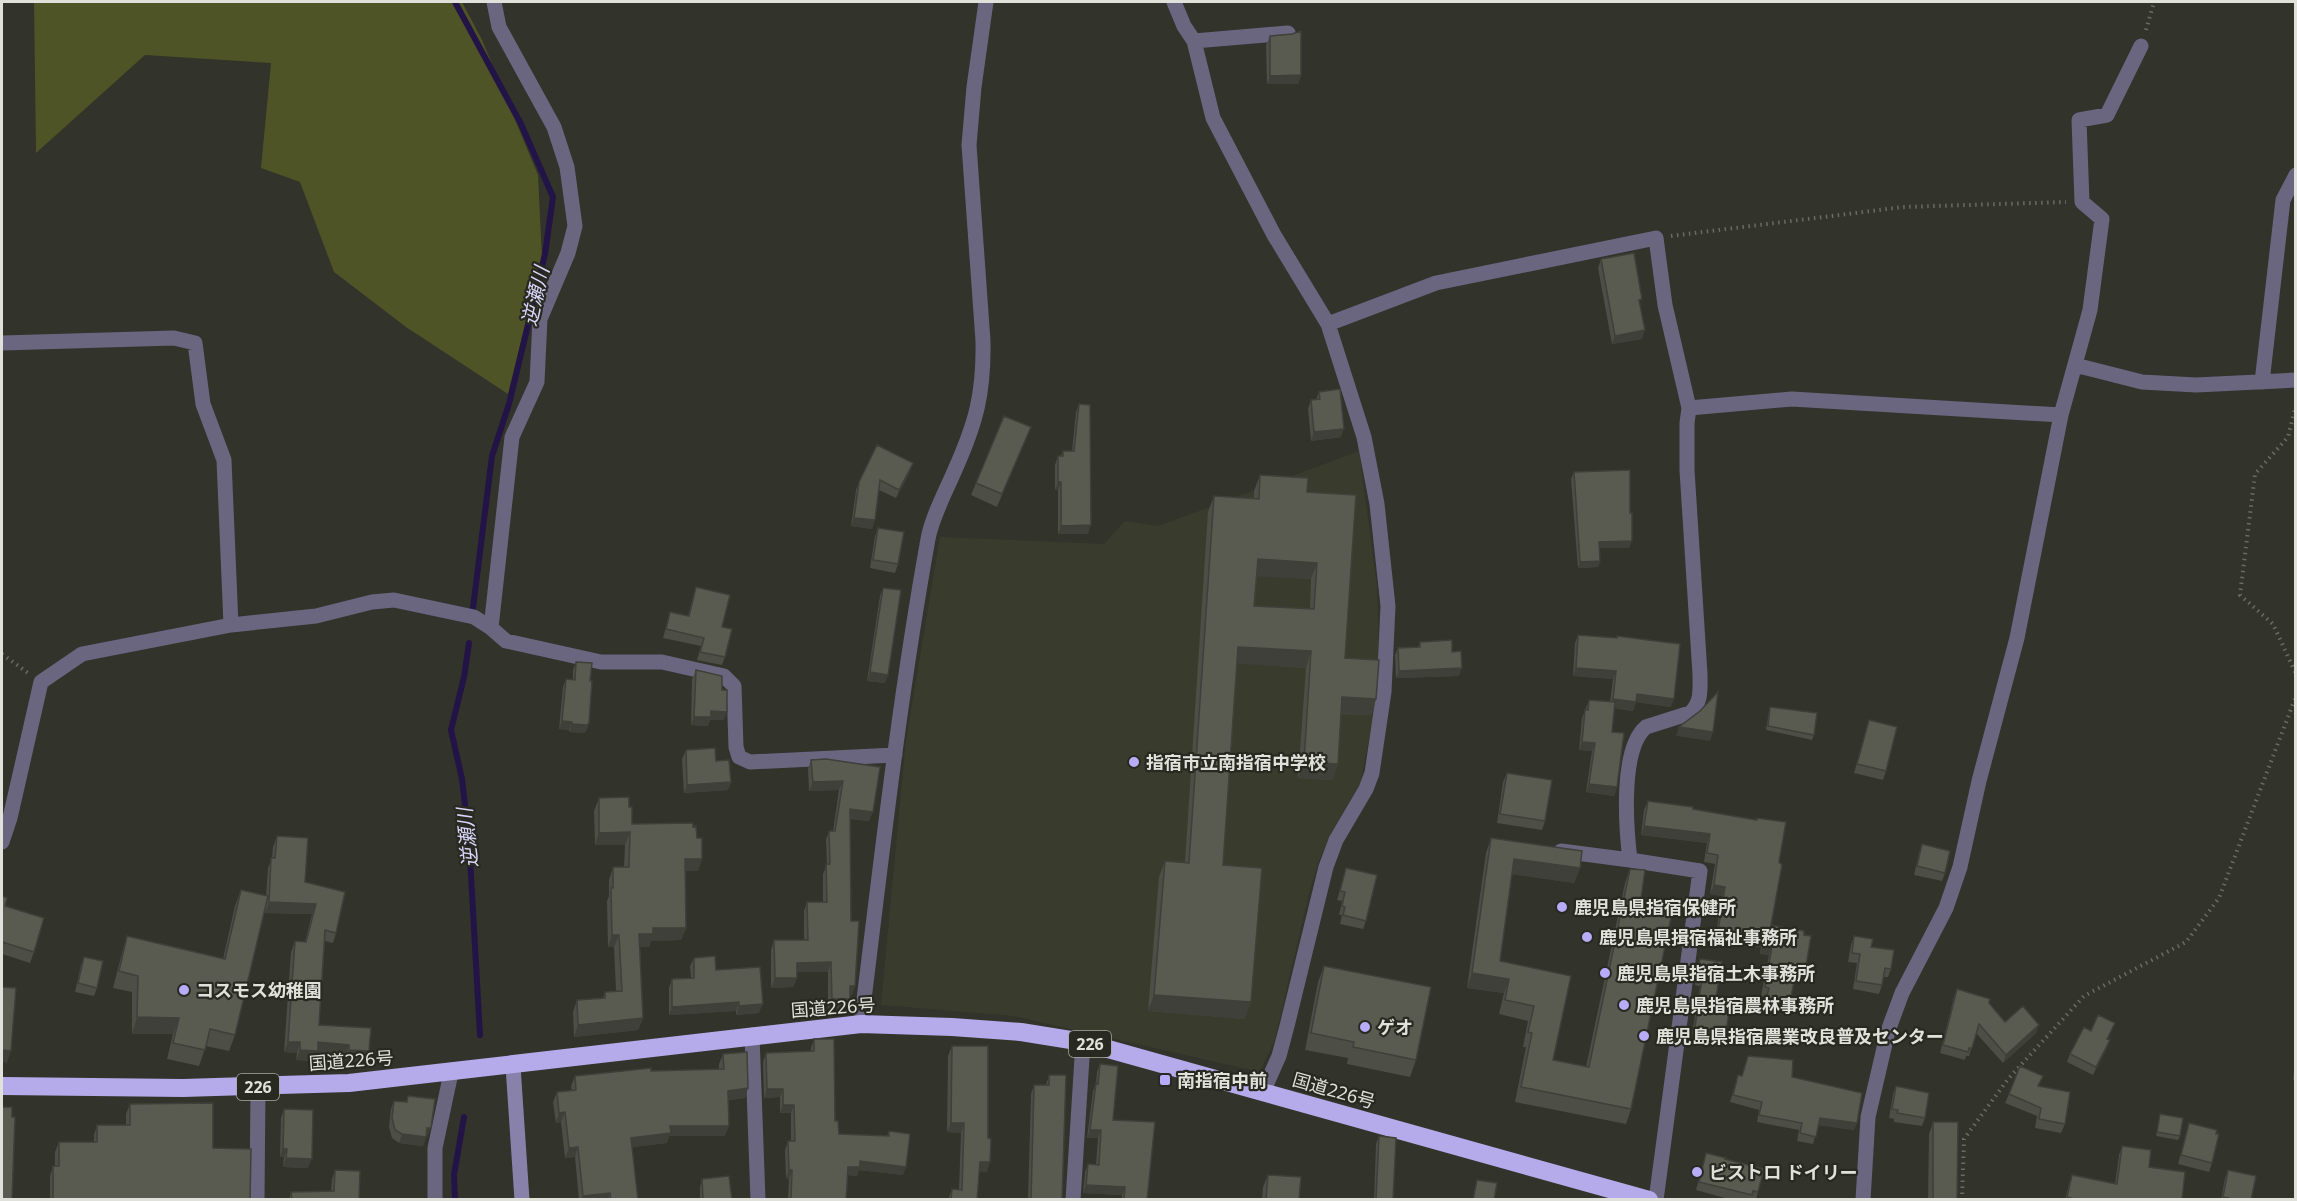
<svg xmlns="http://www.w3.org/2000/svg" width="2297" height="1201" font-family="'Noto Sans','Noto Sans JP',sans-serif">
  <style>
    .built { fill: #393c2d }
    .green { fill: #4e5425 }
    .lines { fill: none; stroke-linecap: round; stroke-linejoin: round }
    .stream { stroke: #231447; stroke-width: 6 }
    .path { stroke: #6a6b64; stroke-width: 4; stroke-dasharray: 1.5 4.5; stroke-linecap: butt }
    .street { stroke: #6a6680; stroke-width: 15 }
    .secondary { stroke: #8882ab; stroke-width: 15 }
    .highway { stroke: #b5abeb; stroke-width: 18 }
    .wall { fill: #4d4e46; fill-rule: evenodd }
    .shaded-wall { fill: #3e4039 }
    .building { fill: #595b51; stroke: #3e4039; stroke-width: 1.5; fill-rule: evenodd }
    .poi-dot { fill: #b8abf7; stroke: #282921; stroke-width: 2 }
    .labels { text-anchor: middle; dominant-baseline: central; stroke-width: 4.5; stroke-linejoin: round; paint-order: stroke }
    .shield { fill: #282921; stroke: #a9aaa3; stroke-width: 1.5 }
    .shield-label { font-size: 16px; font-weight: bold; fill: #e0e1db }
    .poi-label { font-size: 18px; font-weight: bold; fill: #e0e1db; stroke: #282921; text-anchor: start }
    .street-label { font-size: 18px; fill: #e0e1db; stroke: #282921 }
    .water-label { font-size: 20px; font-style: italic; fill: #d9d5f8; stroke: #282921 }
  </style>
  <rect width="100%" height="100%" fill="#32332b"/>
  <path class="built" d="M1359 451 1377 586 1379 661 1374 715 1360 784 1331 833 1320 858 1310 890 1275 1039 1260 1072 1014 1016 881 1005 906 740 940 537 1104 544 1125 521 1159 526Z"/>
  <path class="green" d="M34 2H462L482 40 538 175 542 257 508 394 406 327 334 272 300 182 261 168 271 63 145 55 36 153Z"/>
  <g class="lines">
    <path class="stream" d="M455 2 521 124 553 197 545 254 509 404 492 456 473 608
      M469 643 464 677 451 730 462 779 469 840 480 1035
      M455 1200 454 1175 464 1117"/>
    <path class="path" d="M2146 30 2154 2
      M1671 236 1903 207 2066 202
      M2296 405 2288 437 2255 474 2240 595 2273 624 2296 674
      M2 654 28 673
      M1962 1200 1964 1139 2008 1079 2084 996 2186 942 2219 898 2296 696"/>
    <path class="street" d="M1174 2 1184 26 1194 41 1213 118 1274 235 1328 324 1364 437 1377 504 1388 606 1384 692 1372 773 1366 789 1336 840 1326 867 1287 1026 1279 1056 1263 1092
      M1194 41 1288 33
      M1328 324 1436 283 1656 238 1665 305 1689 408 1687 423V470L1700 674C1700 688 1702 703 1690 713L1646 727C1620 749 1626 827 1630 860L1700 871 1656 1200
      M2 343 174 338 195 343 203 404 224 460 231 625
      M2075 365 2142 382 2196 385 2296 380
      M2262 382 2283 200 2296 175
      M1689 408 1792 399 2061 415
      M491 628 512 437 537 382 540 319 568 253 575 226 567 167 554 127 499 27 494 2
      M2 842 10 818 41 682 82 654 231 625 316 616 372 602 394 600 474 617 491 628 506 641 601 662H662L724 676 734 686 736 747 739 757 750 762 895 755
      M1561 851 1630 860
      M861 1024C881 862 899 700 928 539 932 517 945 493 954 472 976 423 984 394 983 341L969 145 974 87 986 2
      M752 1035 758 1200
      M257 1200 258 1087
      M435 1200V1148L451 1073
      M1073 1200 1083 1042
      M1863 1200 1868 1117 1888 1031 1902 993 1946 908 1960 867 1979 781 2017 638 2061 415 2090 310 2102 219 2082 202 2079 120 2107 115 2141 46"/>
    <path class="secondary" d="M513 1066 522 1200"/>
    <path class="highway" d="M2 1086 183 1088 349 1083 861 1024 952 1027 1021 1032 1083 1042 1649 1200"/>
  </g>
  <path class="wall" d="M1292 34 1301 75 1298 84H1267L1266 45 1270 36Z
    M1601 259 1640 305 1642 339 1612 344 1598 268Z
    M1319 392 1341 437 1311 441 1308 409 1311 400H1316Z
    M1079 404 1088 534H1058V490H1055V465L1058 456H1061L1063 451H1072L1076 412Z
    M1031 427 997 507 971 495 976 483Z
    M910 472 896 498 879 490 872 529 851 526 856 490 859 482Z
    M1574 472 1629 548H1600V561L1598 567 1578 568 1571 479Z
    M1260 475 1307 492 1345 658 1376 699 1371 715 1341 714 1338 764 1332 780 1298 778 1306 668 1237 663 1223 865 1245 1019 1148 1011 1159 877 1165 861 1185 862 1208 512 1214 496 1254 498V491ZM1257 576 1311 579 1310 609 1254 606Z
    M878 528 898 564 895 573 870 568 875 536Z
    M696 587 722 627 725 657 722 665 697 660 701 646 663 638 670 612 688 616Z
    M883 588 888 675 885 683 867 681 880 596Z
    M1578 635 1671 707 1636 702 1633 711 1614 708 1612 732 1617 787 1614 796 1586 792 1592 751 1579 750 1582 718 1589 700 1610 702 1613 679 1573 676 1575 643Z
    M1420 642 1452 652 1459 676 1396 678 1395 655 1398 648 1418 647Z
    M576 662 590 681 589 723 586 731 584 733 569 732V730L559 729 563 687 566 679H573V670Z
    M696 670 722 690 724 720H710L708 726 691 725 692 679Z
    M1770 707 1814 735 1812 740 1766 730 1769 711Z
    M1869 720 1886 771 1883 780 1854 773Z
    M686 750 716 761 731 782 728 790 684 793 682 759Z
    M826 759 869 821 850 819 852 995H850V999L846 1008 828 1009V972H797V978L793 987 771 988V950L774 940H804V911L807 902H823V874L827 864 826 840 829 831H833L839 790 809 791 808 769 811 760Z
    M1507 773 1545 821 1542 830 1497 823 1503 782Z
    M599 798 629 807 632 824 693 827 702 859 698 871H685L686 928 681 940 651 941 649 947H640L643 1018 638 1030 574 1037 573 1012 577 1000 603 998 605 992 616 991 614 947H608L607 901 609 896V880L613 867H624L625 845H595L594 811Z
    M1648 801 1693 809 1779 862 1771 925 1804 935 1806 966 1803 975 1795 974 1790 1003 1786 1012 1763 1009 1765 997 1761 996 1769 955 1760 954 1761 947 1715 940 1722 896 1710 894 1715 864 1704 862 1707 843 1641 835 1644 810Z
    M277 836 336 933 333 943 325 941 319 1025 369 1051 365 1061 345 1060 346 1055 317 1053 314 1061 296 1060 297 1053 284 1052 291 952 295 941 305 942 312 914 265 913V907L235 1035 229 1051 206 1046 199 1066 167 1059 173 1034H132V992L113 988 122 953 127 936 223 959 235 906 241 890 266 896 268 868 272 858 273 847Z
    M1491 838 1580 868 1574 883 1512 874 1500 961 1571 976 1553 1060 1586 1067 1625 883 1630 869 1640 906 1631 1109 1626 1124 1515 1102 1526 1047H1523L1528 1021 1499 1014 1504 993 1467 988 1486 853Z
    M1922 844 1945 873 1942 881 1914 875 1919 853Z
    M1346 868 1366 921 1363 929 1340 924 1342 915H1339L1342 901 1337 900Z
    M2 896 5 906 34 952 30 963 2 954Z
    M1854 936 1871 947 1891 969 1888 977H1883L1882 985 1879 994 1853 989 1857 963 1848 962 1851 945Z
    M84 957 97 988 94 996 75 992 81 965Z
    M694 958 716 970 759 1013 736 1015V1011L669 1015V988L672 979 691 978 690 966Z
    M1700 959 1726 1032 1723 1039 1692 1034 1700 986 1695 985 1697 966Z
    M1324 966 1416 1060 1410 1077 1347 1064 1348 1058 1305 1050 1318 982Z
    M1957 989 1989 1003 2005 1022 2036 1033 2003 1063 1976 1033 1969 1056H1966L1965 1060 1940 1053 1954 997Z
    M2112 1030 2108 1039 2110 1040 2107 1048 2093 1075 2067 1062 2070 1054 2091 1031Z
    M814 1039 839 1134 887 1136 889 1131 903 1175 859 1170 857 1176 848 1175 846 1200H788L789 1179 786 1178 785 1150 788 1141H791V1113H780V1097L764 1098 763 1062 766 1053 811 1051V1048Z
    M952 1046 987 1172 979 1171 977 1200H948L952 1189 959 1190 961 1133 947 1132 948 1056Z
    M723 1054 745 1098 728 1100 725 1136H669L667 1143 632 1147 638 1200H579L575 1157 565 1158 561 1122 556 1123 553 1102 557 1092 572 1091 571 1086 575 1076 651 1071 719 1070V1064Z
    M2295 1062V1080H2293Z
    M1100 1064 1113 1120 1147 1200H1122V1195L1083 1193 1085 1172 1088 1164 1096 1165 1098 1138H1087L1093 1091 1096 1083 1097 1072Z
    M1049 1075 1062 1200H1028L1031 1094 1034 1085H1046Z
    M1738 1075 1741 1076 1792 1077 1857 1123 1854 1130 1818 1125 1813 1144 1797 1141 1799 1130 1757 1122 1759 1110 1730 1102Z
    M1896 1086 1925 1118 1922 1126 1894 1122V1119L1889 1118 1893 1094Z
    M2039 1086 2065 1124 2061 1133 2035 1128 2037 1116 2005 1103 2009 1094Z
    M408 1096 427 1137H426L423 1146 399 1143 392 1138 389 1127 391 1109 394 1101 406 1102Z
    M130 1104 213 1148 250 1200H50V1176L53 1166H55V1152L59 1142H94V1135L97 1125H126V1114Z
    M284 1109 308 1168 283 1167 284 1157H280L281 1118Z
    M2160 1114 2180 1136 2178 1140 2156 1136Z
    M1933 1122 1957 1200H1928L1929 1134Z
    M2189 1123 2212 1163 2209 1172 2178 1164Z
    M1379 1136 1393 1200H1374L1376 1144Z
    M2122 1146 2149 1167 2182 1200H2065L2069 1184 2072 1175 2115 1184 2119 1155Z
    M1706 1153 1758 1192 1756 1200H1732L1696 1190Z
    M335 1170 359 1200H289L291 1192 331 1191 332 1179Z
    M2228 1170 2251 1200H2221L2225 1178Z
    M1268 1175 1299 1200H1262L1263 1187Z
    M702 1179 732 1200H700V1187Z"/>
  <path class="shaded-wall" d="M1301 75 1298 84H1267L1270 76Z
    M1645 330 1642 339 1612 344 1615 336Z
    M1031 427 1026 440 997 507 1002 494Z
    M1344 429 1341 437 1311 441 1314 432Z
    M913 463 910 472 896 498 899 490Z
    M1058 482H1061L1058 490H1055Z
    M854 518 875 520 872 529 851 526Z
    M1091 525 1088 534H1058L1061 526Z
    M1632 541 1629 548H1597L1599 542Z
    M1258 559 1317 563 1311 579 1252 576Z
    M1600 561 1598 567 1578 568 1580 562Z
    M1238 647 1311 651 1306 668 1232 663Z
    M1462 668 1459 676 1396 678 1399 671Z
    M1576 668 1616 671 1613 679 1573 676Z
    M870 672 888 675 885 683 867 681Z
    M1637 694 1674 699 1671 707 1636 702 1633 711 1610 707 1613 699Z
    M1342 697 1376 699 1371 715 1336 713Z
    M711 711 727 712 724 720H710L708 726 691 725 694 717Z
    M562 721 572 722 569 730 559 729Z
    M589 723 586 731 584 733 569 732 572 724Z
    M1679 727 1713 732 1710 741 1676 736Z
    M1582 742 1595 743 1592 751 1579 750Z
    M1304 762 1338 764 1332 780 1298 778Z
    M843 781 839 790 809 791 813 782Z
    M731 782 728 790 684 793 687 785Z
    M1589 784 1617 787 1614 796 1586 792Z
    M850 809 873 812 869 821 847 818Z
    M1644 826 1710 834 1707 843 1641 835Z
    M630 832 625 845H595L599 833Z
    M685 859H702L698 871H681Z
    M1514 859 1580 868 1574 883 1509 874Z
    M1714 885 1725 887 1722 896 1710 894Z
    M269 902 316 904 312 914 265 913Z
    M653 928H686L681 940 651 941 649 947H634L639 934Z
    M1718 931 1764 938 1761 947 1715 940Z
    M612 935H619L614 947H608Z
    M1763 945 1772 946 1769 955 1760 954Z
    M831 962 828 972H793L797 963Z
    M1472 973 1509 979 1504 993 1467 988Z
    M775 978H797L793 987 771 988Z
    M850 986H855L852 995H846Z
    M1154 995 1251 1002 1245 1019 1148 1011Z
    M832 999H850L846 1008 828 1009Z
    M739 1002 736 1011 669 1015 672 1007Z
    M763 1004 759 1013 736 1015 739 1006Z
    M137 1017 179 1018 173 1034H132Z
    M643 1018 638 1030 574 1037 578 1025Z
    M2039 1025 2036 1033 2003 1063 2006 1055Z
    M2110 1040 2107 1048 2093 1075 2096 1067Z
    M288 1042H300L297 1053 284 1052Z
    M318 1042 349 1045 346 1055 317 1053 314 1061 296 1060 300 1050Z
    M2 1050 11 1051 7 1063 2 1062Z
    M349 1050 369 1051 365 1061 345 1060Z
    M748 1088 745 1098 725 1101 728 1091Z
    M767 1089H783L780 1097 764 1098Z
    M783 1105H794L791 1113H780Z
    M565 1112 561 1122 556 1123 559 1113Z
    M1820 1118 1857 1123 1854 1130 1817 1125Z
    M951 1123H964L961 1133 947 1132Z
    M670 1126H729L725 1136H669L667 1143 627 1148 631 1138Z
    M427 1128H431L427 1137 424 1136Z
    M1090 1130H1101L1098 1138H1087Z
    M402 1134 426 1137 423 1146 399 1143Z
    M578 1147 575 1157 565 1158 569 1148Z
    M283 1149H287L284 1157H280Z
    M286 1158 312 1159 308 1168 283 1167Z
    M860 1161 906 1167 903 1175 859 1170 857 1176 845 1175 848 1167Z
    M980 1162H990L987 1172 977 1171Z
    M789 1170H792L789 1179 786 1178Z
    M1086 1185 1125 1187 1122 1195 1083 1193Z
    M610 1193 608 1200H582L583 1196Z"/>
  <path class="building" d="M1301 31V75L1270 76V36L1292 34Z
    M1634 253 1642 299 1639 300 1645 330 1615 336 1601 259Z
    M1340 389 1344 429 1314 432 1311 400 1320 399 1319 392Z
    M1079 404 1090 405 1091 525 1061 526V482H1058V456H1063V451H1074Z
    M1004 416 1031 427 1002 494 976 483Z
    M877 445 913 463 899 490 880 480 875 520 854 518 859 482Z
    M1630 470V513H1632V541L1599 542 1600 561 1580 562 1574 472Z
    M1260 475 1308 478 1307 492 1356 495 1345 658 1379 660 1376 699 1342 697 1338 764 1304 762 1311 651 1238 647 1223 865 1262 868 1251 1002 1154 995 1165 861 1189 863 1214 496 1259 499ZM1258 559 1317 563 1314 609 1254 606Z
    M878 528 904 532 898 564 873 560Z
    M696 587 730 595 722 627 732 629 725 657 700 652 704 638 666 629 670 612 689 616Z
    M883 588 901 590 888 675 870 672Z
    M1578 635 1617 638V636L1680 644 1674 699 1637 694 1636 702 1613 699 1616 671 1576 668Z
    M1452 640V652L1461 651 1462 668 1399 671 1398 648 1420 647V642Z
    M576 662 592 663 590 681H592L589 723 587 725 572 724V722L562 721 566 679 575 680Z
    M696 670 722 676V690H727V712L711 711V717H694Z
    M1718 692 1713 732 1679 727 1700 711Z
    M1589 700 1615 702 1612 732 1624 733 1617 787 1589 784 1595 743 1582 742 1585 710H1588Z
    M1770 707 1817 713 1814 735 1768 726Z
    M1869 720 1897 727 1886 771 1857 764Z
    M715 748 716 761 729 760 731 782 687 785 686 750Z
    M826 759 880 767 873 812 850 809 851 921H859L855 986H850V999H832L831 962 797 963V978H775L774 940H808L807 902H827L826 864H830L829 831H835L843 781 813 782 811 760Z
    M1507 773 1552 780 1545 821 1500 814Z
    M629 797V807H632V824L693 823V827L696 826 697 838H702V859H685L686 928H653V934H639L643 1018 578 1025 577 1000 605 998V992L622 991 619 935H612L611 888H613V867H629L630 832 599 833V798Z
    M1648 801 1693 807V809L1757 820V818L1786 822 1779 862 1782 865 1771 925 1804 931V935L1811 936 1806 966 1797 965 1790 1003 1766 1000 1769 988 1765 987 1772 946 1763 945 1764 938 1718 931 1725 887 1714 885 1718 855 1707 853 1710 834 1644 826Z
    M277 836 308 838 305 882 345 892 336 933 325 930 319 1025 371 1028 369 1051 349 1050V1045L318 1042V1051L300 1050V1042H288L295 941 306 942 316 904 269 902 271 858H275Z
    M1491 838 1582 851 1580 868 1514 859 1500 961 1571 976 1553 1060 1589 1067 1630 869 1645 870 1640 906 1672 913 1631 1109 1521 1087 1532 1033 1528 1032 1534 1006 1505 1000 1509 979 1472 973Z
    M1922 844 1950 851 1945 873 1917 866Z
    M1346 868 1377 875 1366 921 1343 915 1345 907 1342 906 1345 892 1340 891Z
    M241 890 268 896 235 1035 210 1029 205 1050 173 1043 179 1018 137 1017 138 976 119 971 127 936 225 959Z
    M2 896 7 898 5 906 44 918 34 952 2 942Z
    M1854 936 1873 939 1871 947 1894 950 1891 969 1885 968 1882 985 1856 981 1860 954 1852 953Z
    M715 956 716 970 760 967 763 1004 739 1006V1002L672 1007V979L694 978V958Z
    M84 957 103 961 97 988 78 983Z
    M1700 959 1722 962 1715 1003 1730 1005 1726 1032 1695 1027 1702 979 1697 978Z
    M1324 966 1431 987 1416 1060 1353 1047 1354 1042 1311 1033Z
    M2 987 16 988 11 1051 2 1050Z
    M1957 989 1990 999 1989 1003 2005 1022 2023 1006 2039 1025 2006 1055 1979 1024 1972 1048H1969L1968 1052 1943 1045Z
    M2098 1015 2115 1023 2107 1039 2110 1040 2096 1067 2070 1054 2084 1027 2091 1031Z
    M814 1039H834L835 1121H838L839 1134 889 1136V1131L910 1134 906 1167 860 1161V1167H848L846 1200H791L792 1170H789L788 1141H795L794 1105H783V1089H767L766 1053 814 1051Z
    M952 1046H988V1138L991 1139 990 1162H980L977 1200H951L952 1189 962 1190 964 1123H951Z
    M747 1052 748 1088 728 1091 729 1126H670L671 1133 631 1138 638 1200H611L610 1193 583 1196 578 1147 569 1148 565 1112 559 1113 557 1092 576 1090 575 1076 651 1068V1071L724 1069 723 1054Z
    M1748 1056 1793 1060 1792 1077 1862 1093 1857 1123 1820 1118 1816 1137 1800 1133 1802 1123 1759 1115 1762 1102 1733 1095 1738 1075 1742 1076Z
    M1100 1064 1118 1066 1113 1120 1155 1122 1147 1200H1124L1125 1187 1086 1185 1088 1164 1099 1165 1101 1130H1090L1096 1083 1098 1084Z
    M2020 1066 2043 1076 2038 1086 2070 1092 2065 1124 2039 1119 2041 1108 2009 1094Z
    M1049 1075H1066L1062 1200H1031L1034 1085H1049Z
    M1896 1086 1929 1093 1925 1118 1897 1113 1898 1110 1892 1109Z
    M408 1096 435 1099 431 1128H427L426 1137 402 1134 395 1130 392 1118 394 1101 407 1102Z
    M213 1103V1148L251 1149 250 1200H53V1166H59V1142H97V1125H130V1104Z
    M2 1107H12V1117H15L12 1200H2Z
    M284 1109 313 1110 312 1159 286 1158 287 1149H283Z
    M2160 1114 2183 1118 2180 1136 2157 1132Z
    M1933 1122H1958L1957 1200H1933Z
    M2189 1123 2217 1130 2216 1134H2219L2212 1163 2181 1155Z
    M1379 1136 1396 1138 1393 1200H1376Z
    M2122 1146 2151 1150 2149 1167 2185 1172 2182 1200H2078L2067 1197 2072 1175 2117 1184Z
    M1706 1153 1726 1158 1725 1159 1764 1169 1758 1192 1753 1191 1752 1195 1699 1182Z
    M335 1170 360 1171 359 1200H292L291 1192 334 1191Z
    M2228 1170 2256 1176 2251 1200H2228L2229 1198 2223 1197Z
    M1268 1175 1301 1177 1299 1200H1266Z
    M729 1176 732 1200H703L702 1179Z
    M1477 1180 1497 1183 1494 1200H1473Z"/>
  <g class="poi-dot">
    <circle cx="1134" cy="762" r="6"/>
    <circle cx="1562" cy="907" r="6"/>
    <circle cx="1587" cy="937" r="6"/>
    <circle cx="1605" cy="973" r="6"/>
    <circle cx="184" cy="990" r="6"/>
    <circle cx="1624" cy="1005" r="6"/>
    <circle cx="1365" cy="1027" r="6"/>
    <circle cx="1644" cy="1036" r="6"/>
    <rect x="1159" y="1074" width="12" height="12" rx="3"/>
    <circle cx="1697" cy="1172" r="6"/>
  </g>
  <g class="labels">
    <g class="shield">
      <rect x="1069" y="1031" width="42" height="26" rx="4.5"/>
      <rect x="237" y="1074" width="42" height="26" rx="4.5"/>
    </g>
    <g class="shield-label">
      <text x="1090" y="1044">226</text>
      <text x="258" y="1087">226</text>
    </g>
    <g class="poi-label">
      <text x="1146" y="762">指宿市立南指宿中学校</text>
      <text x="1574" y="907">鹿児島県指宿保健所</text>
      <text x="1599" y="937">鹿児島県揖宿福祉事務所</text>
      <text x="1617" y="973">鹿児島県指宿土木事務所</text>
      <text x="196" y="990">コスモス幼稚園</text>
      <text x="1636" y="1005">鹿児島県指宿農林事務所</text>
      <text x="1377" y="1027">ゲオ</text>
      <text x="1656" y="1036">鹿児島県指宿農業改良普及センター</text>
      <text x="1177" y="1080">南指宿中前</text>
      <text x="1709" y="1172">ビストロ ドイリー</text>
    </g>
    <g class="street-label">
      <text transform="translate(833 1007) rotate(-4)">国道226号</text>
      <text transform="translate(351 1060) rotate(-4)">国道226号</text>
      <text transform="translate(1334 1090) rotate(16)">国道226号</text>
    </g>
    <g class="water-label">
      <text transform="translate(535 296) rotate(-77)">逆瀬川</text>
      <text transform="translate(467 838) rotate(-96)">逆瀬川</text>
    </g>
  </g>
  <rect width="2297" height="1201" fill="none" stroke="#e0e1db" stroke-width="6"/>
</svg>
